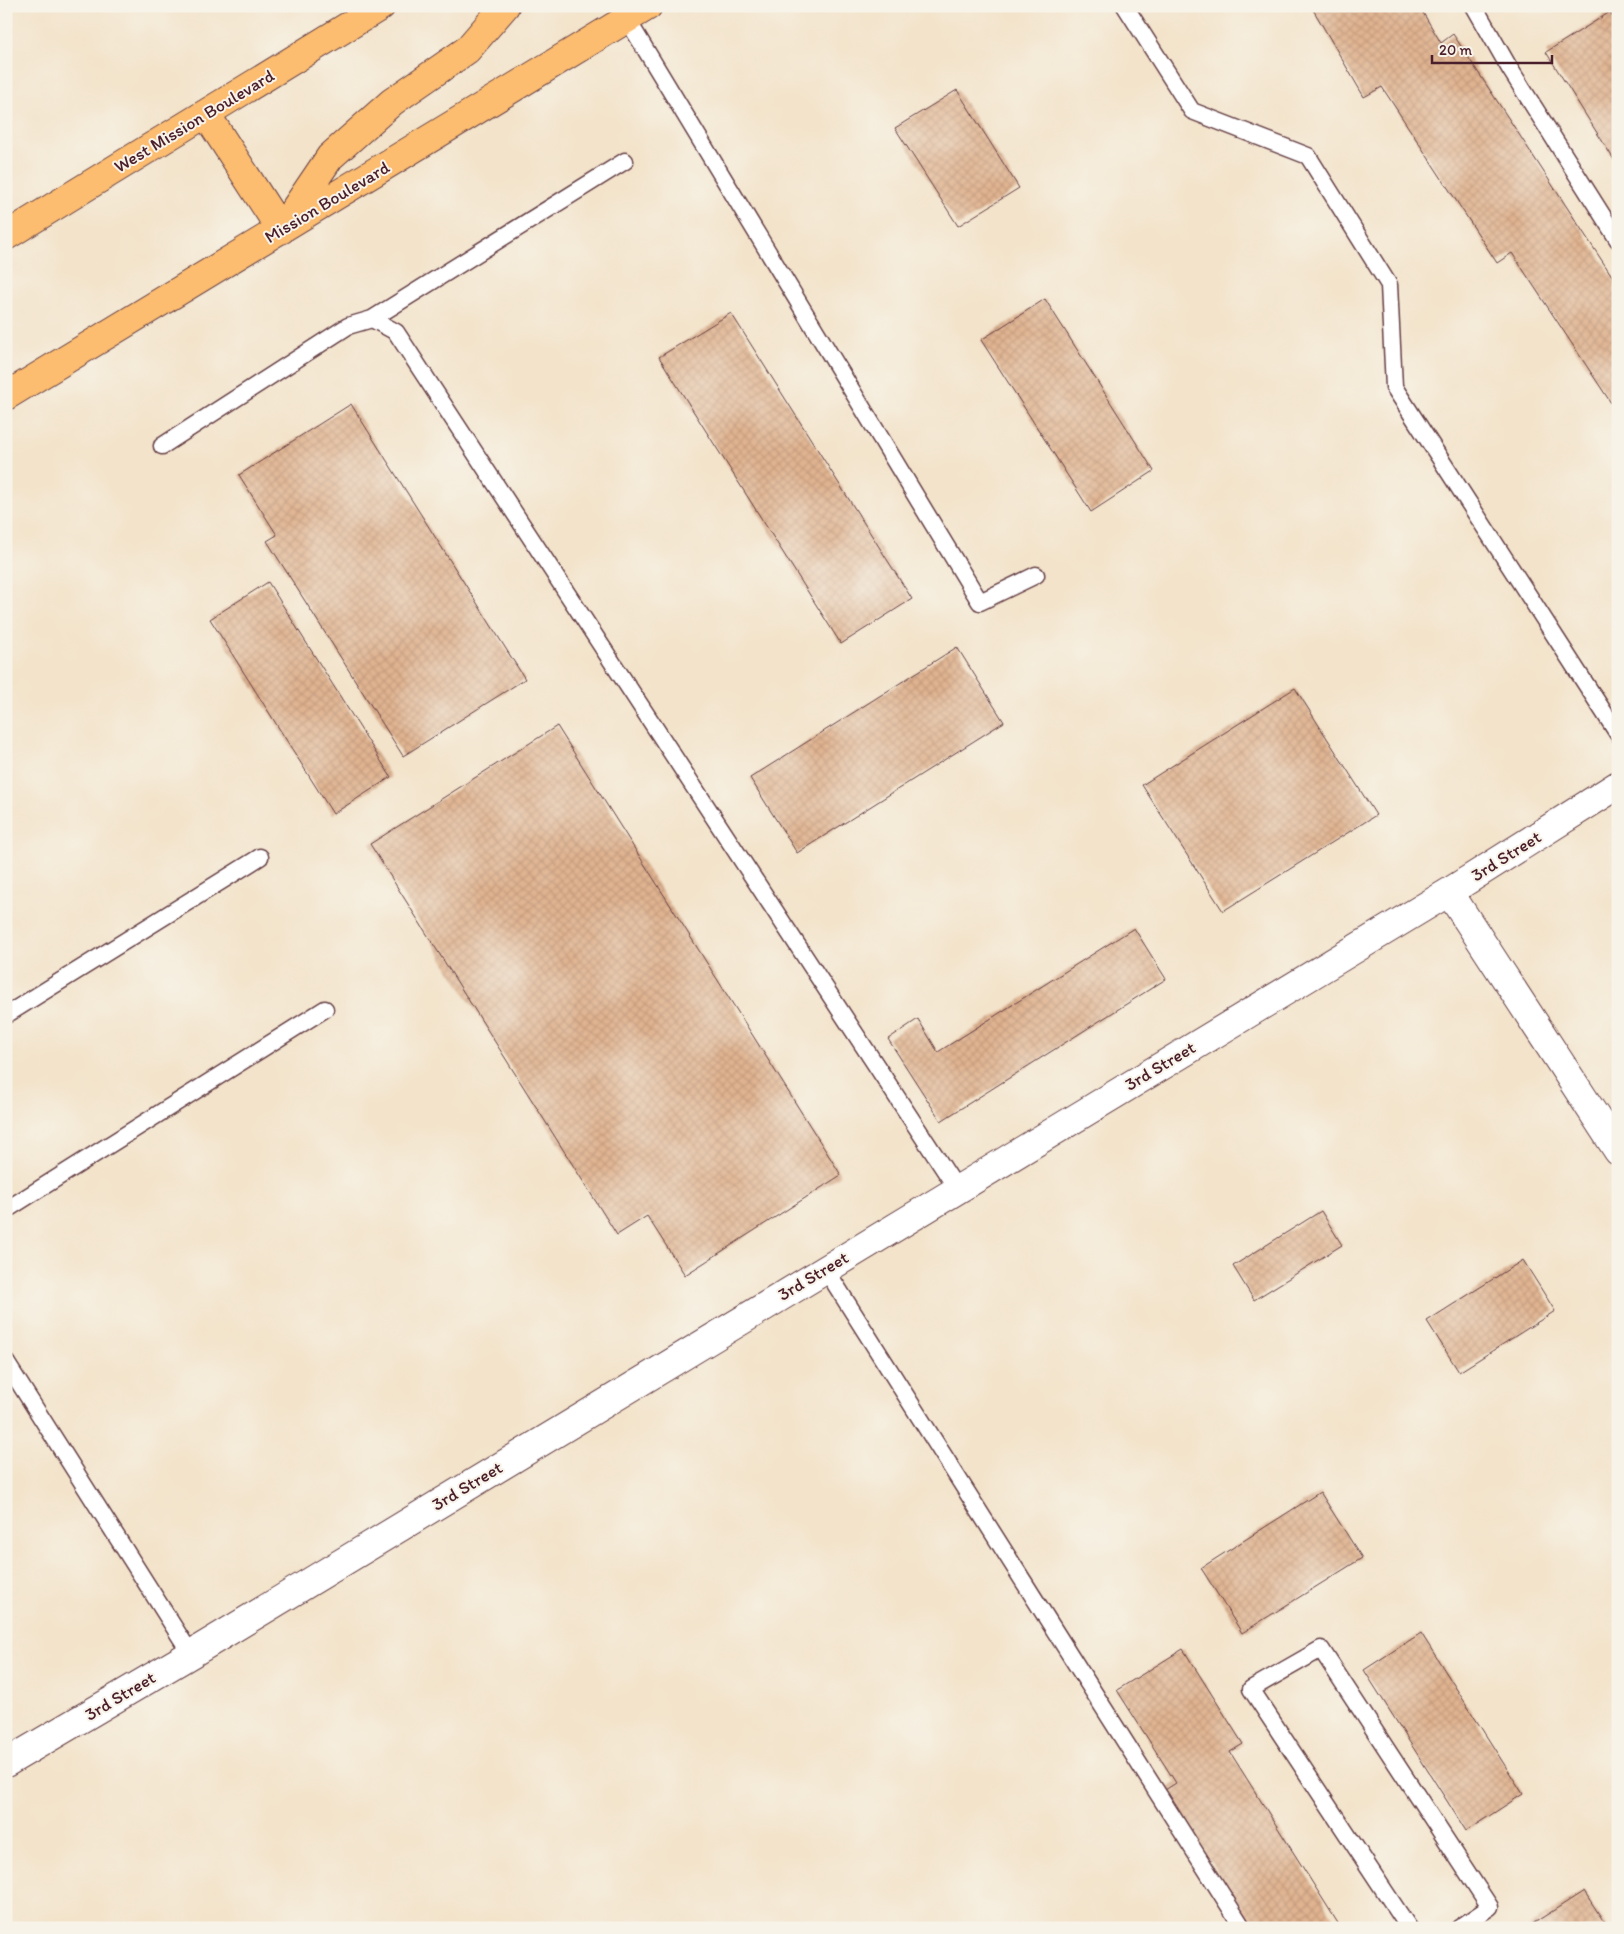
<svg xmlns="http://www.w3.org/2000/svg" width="1624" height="1934" font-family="Itim,sans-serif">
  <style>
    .building { fill: url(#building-cross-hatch) }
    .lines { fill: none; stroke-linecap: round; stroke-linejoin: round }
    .service-casing { stroke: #633c43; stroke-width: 19 }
    .minor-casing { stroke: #633c43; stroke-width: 30 }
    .primary-casing { stroke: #633c43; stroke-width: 30 }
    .service { stroke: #fff; stroke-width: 16 }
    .minor { stroke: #fff; stroke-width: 28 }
    .primary { stroke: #fcbd6f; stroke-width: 28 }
    .labels { text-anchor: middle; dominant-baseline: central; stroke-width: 4; stroke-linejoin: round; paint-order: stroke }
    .street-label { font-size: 18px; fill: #4a1f2b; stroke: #f7f3e8 }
  </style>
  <defs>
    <pattern id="building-cross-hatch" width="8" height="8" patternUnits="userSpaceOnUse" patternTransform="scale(1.25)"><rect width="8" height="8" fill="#e0b491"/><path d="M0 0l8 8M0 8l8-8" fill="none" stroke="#c29a7d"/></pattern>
  </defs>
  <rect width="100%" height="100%" fill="#f7f3e8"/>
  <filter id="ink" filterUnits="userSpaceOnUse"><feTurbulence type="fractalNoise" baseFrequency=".02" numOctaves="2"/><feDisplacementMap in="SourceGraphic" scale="10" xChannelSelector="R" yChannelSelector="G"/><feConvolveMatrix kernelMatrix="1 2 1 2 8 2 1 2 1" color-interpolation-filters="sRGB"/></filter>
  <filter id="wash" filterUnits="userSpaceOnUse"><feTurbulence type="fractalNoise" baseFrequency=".0096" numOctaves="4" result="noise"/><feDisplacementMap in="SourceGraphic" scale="20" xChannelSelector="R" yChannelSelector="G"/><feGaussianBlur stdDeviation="1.12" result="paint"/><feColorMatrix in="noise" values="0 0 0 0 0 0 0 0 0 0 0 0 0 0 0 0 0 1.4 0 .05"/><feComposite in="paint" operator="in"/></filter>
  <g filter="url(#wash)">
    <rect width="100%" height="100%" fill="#f3e3ca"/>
    <g id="blocks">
      <path class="building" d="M1311 6H1419L1441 43 1453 34 1618 285V407L1615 409 1512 253 1497 263 1382 87 1364 97Z
        M1610 12 1618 25V166L1546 52Z
        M957 90 1019 188 958 226 895 128Z
        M1045 299 1154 471 1091 512 981 340Z
        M731 313 912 599 841 644 659 357Z
        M351 404 525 679 403 756 267 541 277 535 239 475Z
        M268 582 391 777 333 814 210 619Z
        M957 647 1004 722 797 853 750 778Z
        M1295 688 1376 815 1223 911 1142 785Z
        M557 726 841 1175 685 1275 647 1216 617 1235 370 844Z
        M1134 928 1166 979 941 1121 888 1039 918 1019 938 1052Z
        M1321 1211 1342 1245 1254 1300 1233 1266Z
        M1523 1260 1555 1311 1459 1372 1427 1321Z
        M1320 1492 1362 1558 1242 1633 1201 1568Z
        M1421 1633 1523 1794 1466 1831 1364 1670Z
        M1183 1649 1243 1744 1230 1752 1341 1928H1252L1165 1790 1176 1783 1117 1690Z
        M1584 1891 1608 1928H1526Z"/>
    </g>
  </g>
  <g filter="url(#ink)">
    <use href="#blocks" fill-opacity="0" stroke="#633c43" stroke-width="1"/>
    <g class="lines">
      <defs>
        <path id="service" d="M1125 6 1192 111 1308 156 1389 285 1394 387 1618 734
          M1474 6 1510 69 1618 240
          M627 19 980 602 1036 575
          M372 319 625 161
          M162 446 348 326 372 319 396 332 957 1189
          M6 1015 260 857
          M6 1210 325 1009
          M825 1268 1243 1928
          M6 1362 191 1654
          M1409 1928 1251 1689 1321 1649 1490 1907 1459 1928"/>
        <path id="minor" d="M1449 892 1618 1151
          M6 1763 191 1654 1449 892 1618 785"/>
        <path id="primary" d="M206 114 281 230
          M286 222 330 157 392 102 467 50 505 6
          M6 236 381 6
          M6 396 648 6"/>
      </defs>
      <use href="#service" class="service-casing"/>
      <use href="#minor" class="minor-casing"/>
      <use href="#primary" class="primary-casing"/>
      <use href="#service" class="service"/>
      <use href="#minor" class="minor"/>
      <use href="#primary" class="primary"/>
    </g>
  </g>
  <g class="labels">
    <g class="street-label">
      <text transform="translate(194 121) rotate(-31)">West Mission Boulevard</text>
      <text transform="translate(327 202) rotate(-31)">Mission Boulevard</text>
      <text transform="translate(1506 856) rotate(-32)">3rd Street</text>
      <text transform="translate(1160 1066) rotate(-31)">3rd Street</text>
      <text transform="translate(813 1276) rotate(-31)">3rd Street</text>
      <text transform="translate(467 1486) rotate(-31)">3rd Street</text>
      <text transform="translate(120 1696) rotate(-31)">3rd Street</text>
    </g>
  </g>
  <rect width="1624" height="1934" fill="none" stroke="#f7f3e8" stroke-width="25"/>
  <path d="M1432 55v8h120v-8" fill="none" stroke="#4a1f2b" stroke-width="2.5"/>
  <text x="1439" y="55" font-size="15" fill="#4a1f2b" stroke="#f7f3e8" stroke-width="4" paint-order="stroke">20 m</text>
</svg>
